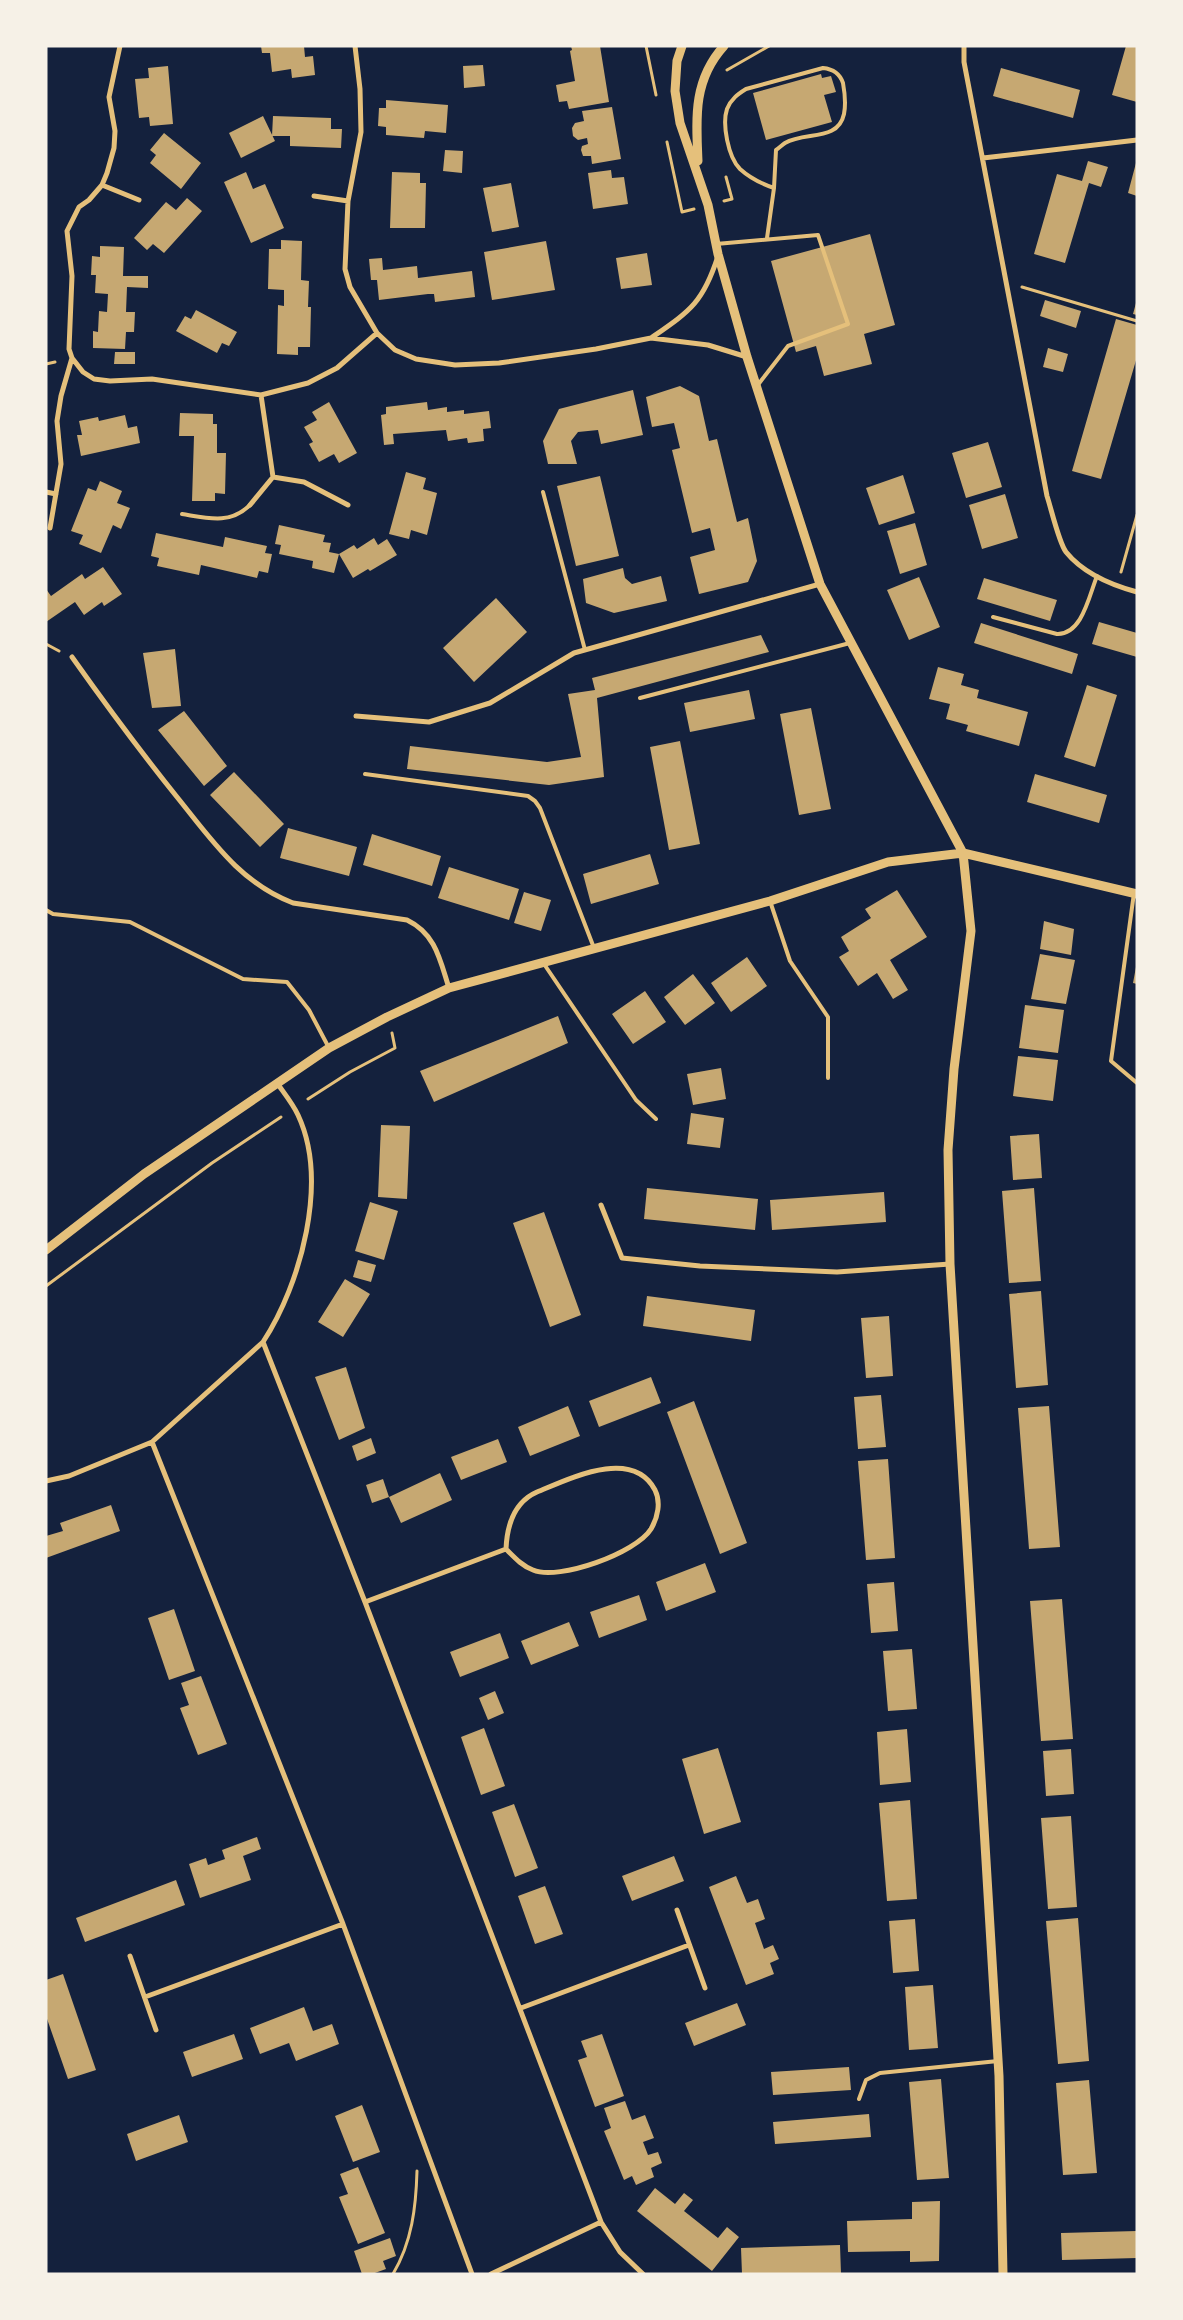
<svg xmlns="http://www.w3.org/2000/svg" width="1183" height="2320" font-family="Quicksand,sans-serif">
  <style>
    .building { fill: #c6a872 }
    .lines { fill: none; stroke-linecap: round; stroke-linejoin: round }
    .path { stroke: #e5c07b; stroke-width: 3 }
    .service { stroke: #e5c07b; stroke-width: 4 }
    .minor { stroke: #e5c07b; stroke-width: 5 }
    .tertiary { stroke: #e5c07b; stroke-width: 9 }
  </style>
  <rect width="100%" height="100%" fill="#14213d"/>
  <path class="building" d="M261 46H304L305 57 313 56 315 75 292 78 291 69 272 72 270 53H262Z
    M571 46H600L609 102 569 109 567 101 559 102 556 85 575 81 570 51 572 50Z
    M1126 46H1137V102L1112 95Z
    M483 65 485 86 464 88 463 66Z
    M168 66 173 124 150 126 149 117 139 118 135 79 149 78 148 68Z
    M1001 68 1080 90 1073 118 993 96Z
    M821 74 822 78 831 76 836 92 824 95 832 122 766 140 753 93Z
    M386 100 448 105 446 133 425 131 424 138 386 135V127L378 126 379 108H386Z
    M612 107 621 159 592 164 591 156H583L581 150 582 146 588 144 587 138 578 140 573 136 572 128 575 123 584 121 582 111Z
    M263 116 275 141 241 158 229 133Z
    M273 116 331 118V129H342L341 148 290 146V136H272Z
    M164 133 201 163 181 189 150 163 156 155 150 150Z
    M445 150 463 151 462 173 443 171Z
    M1088 161 1108 167 1101 187 1089 183 1065 263 1034 254 1057 174 1082 181Z
    M1136 163 1137 164V196L1128 193Z
    M611 170 612 178 624 177 628 204 593 209 588 173Z
    M246 172 253 189 265 184 284 228 251 243 224 182Z
    M392 172 420 173V183H426L425 228H390Z
    M511 183 519 227 492 232 483 188Z
    M187 198 202 211 164 253 153 244 147 250 134 238 166 202 176 210Z
    M870 234 895 325 864 334 872 364 824 376 816 346 796 352 771 261Z
    M281 240 302 241 301 280 309 281 308 307H311L310 347H298V355L277 354 278 305 284 306V290L268 289 269 249H281Z
    M546 241 555 290 492 300 484 252Z
    M100 246 124 247 123 276H148V288L127 287 126 312H135L134 332H126L125 349 93 348V331L98 332 99 311 107 312 108 294 95 293 96 275H91L92 256 100 257Z
    M647 253 652 285 621 289 616 258Z
    M382 258 383 270 417 266 418 278 472 271 475 297 435 302 434 294H428L379 300 377 280H371L369 259Z
    M1045 300 1081 311 1076 328 1040 316Z
    M1136 303H1137V315L1133 314Z
    M196 310 237 332 229 346 222 343 217 353 176 331 185 316 191 319Z
    M1116 319 1137 325V357L1101 479 1072 471Z
    M1048 348 1068 354 1063 372 1043 367Z
    M115 352H135V364H114Z
    M680 386 699 396 709 441 717 439 737 522 748 518 757 561 748 582 699 594 690 557 715 550 710 528 692 533 672 450 680 448 674 423 652 427 646 397Z
    M633 390 643 435 601 444 598 430 578 432 571 441 577 464H548L543 441 559 409Z
    M329 402 357 453 339 463 334 454 319 462 309 444 313 442 304 427 317 420 312 412Z
    M427 402 428 410 447 407V412L464 410V414L489 411 491 428 483 429 484 441 468 443 467 438 448 441 446 430 393 434 394 444 384 445 381 415 386 414V407Z
    M180 413 213 414V424H217V453H226L225 494 215 493V501H192L194 436H179Z
    M125 415 128 428 137 426 140 443 81 456 77 435H82L79 421 98 417 99 421Z
    M988 442 1002 487 966 498 952 453Z
    M406 472 426 478 423 489 437 493 427 535 411 530 409 539 389 534Z
    M903 475 915 513 879 525 866 488Z
    M600 476 619 556 576 566 557 486Z
    M100 481 122 491 117 503 130 508 121 529 113 525 101 553 79 544 83 535 71 531 88 488 96 491Z
    M1005 494 1018 538 982 549 969 505Z
    M915 523 927 565 900 574 887 531Z
    M279 525 325 535 323 542 331 543 329 552 339 554 334 573 312 568 313 561 279 554 281 545 275 544Z
    M156 533 223 547 225 537 267 546 265 553 272 554 268 573 259 571 257 578 201 565 199 575 157 566 159 558 151 556Z
    M374 538 378 545 387 539 397 555 370 571 368 569 353 578 339 554 354 545 357 549Z
    M103 567 122 594 104 606 102 602 84 615 75 602 46 622V589L51 596 82 574 85 579Z
    M623 568 625 578 632 584 661 576 667 601 614 613 586 603 583 579Z
    M919 577 940 627 909 640 887 590Z
    M984 578 1057 600 1050 621 977 599Z
    M496 598 527 632 474 682 443 648Z
    M1099 622 1137 633V657L1092 644Z
    M981 623 1078 654 1072 674 974 643Z
    M761 635 769 652 597 698 604 777 549 785 407 769 410 746 547 762 581 757 568 694 595 690 592 678Z
    M175 649 181 706 152 708 143 653Z
    M938 667 964 674 961 685 979 690 977 698 1028 712 1019 746 966 731 968 725 946 719 950 704 929 699Z
    M1087 685 1117 695 1095 767 1064 757Z
    M749 690 755 719 690 732 684 703Z
    M811 708 831 809 799 815 780 714Z
    M184 711 227 766 204 786 158 730Z
    M680 741 700 844 669 850 650 747Z
    M234 772 284 824 260 847 210 795Z
    M1035 774 1107 795 1099 823 1027 802Z
    M288 828 357 847 349 876 280 858Z
    M372 834 441 856 432 886 363 865Z
    M650 854 659 884 591 904 583 874Z
    M449 867 519 889 509 920 438 898Z
    M897 890 927 937 890 960 908 990 893 999 877 973 858 986 839 957 849 951 841 937 871 918 865 909Z
    M524 892 551 900 541 931 514 923Z
    M1044 921 1074 929 1071 955 1040 949Z
    M1040 954 1075 960 1066 1004 1031 999Z
    M747 957 767 986 731 1012 711 983Z
    M1136 967 1137 968V984L1133 983Z
    M693 974 715 1003 685 1025 664 997Z
    M645 991 666 1022 633 1044 612 1014Z
    M1025 1005 1064 1010 1058 1053 1019 1048Z
    M558 1016 568 1043 434 1102 420 1071Z
    M1018 1056 1058 1060 1053 1101 1013 1096Z
    M721 1068 726 1099 693 1105 687 1074Z
    M691 1113 724 1118 720 1148 687 1144Z
    M381 1125 410 1126 407 1199 378 1197Z
    M1039 1134 1042 1178 1013 1180 1010 1136Z
    M647 1188 758 1199 755 1230 644 1219Z
    M1034 1188 1041 1281 1009 1283 1002 1191Z
    M884 1192 886 1222 772 1230 770 1200Z
    M370 1202 398 1211 384 1260 355 1251Z
    M544 1212 581 1315 550 1327 513 1223Z
    M358 1260 376 1265 371 1282 353 1277Z
    M345 1279 370 1294 343 1337 318 1322Z
    M1041 1291 1048 1385 1016 1388 1009 1294Z
    M647 1296 755 1310 751 1341 643 1326Z
    M889 1316 893 1376 866 1378 861 1318Z
    M346 1367 365 1428 339 1440 315 1377Z
    M651 1377 661 1403 599 1427 589 1401Z
    M881 1395 886 1447 858 1449 854 1397Z
    M694 1401 747 1543 720 1554 667 1412Z
    M568 1406 580 1436 530 1456 518 1427Z
    M1049 1406 1060 1547 1029 1549 1018 1408Z
    M371 1438 376 1453 357 1461 352 1446Z
    M498 1439 507 1462 461 1480 451 1457Z
    M888 1459 895 1558 866 1560 858 1461Z
    M440 1473 452 1500 401 1523 389 1497Z
    M383 1479 389 1497 372 1503 366 1485Z
    M111 1505 120 1531 46 1558V1536L63 1531 60 1523Z
    M705 1563 716 1592 666 1611 656 1582Z
    M894 1582 898 1631 871 1633 867 1584Z
    M639 1595 647 1620 599 1638 590 1612Z
    M1062 1599 1073 1739 1041 1741 1030 1601Z
    M174 1609 195 1671 169 1680 148 1618Z
    M569 1622 579 1646 531 1665 521 1641Z
    M500 1633 509 1658 460 1677 450 1652Z
    M912 1649 917 1709 888 1711 883 1651Z
    M201 1676 227 1744 198 1755 180 1708 189 1705 181 1683Z
    M495 1691 504 1713 488 1720 479 1698Z
    M484 1728 505 1786 481 1795 461 1737Z
    M907 1729 911 1782 880 1785 877 1732Z
    M718 1748 741 1822 704 1834 682 1759Z
    M1071 1749 1074 1794 1046 1796 1043 1751Z
    M910 1800 917 1899 887 1901 879 1803Z
    M514 1804 538 1868 515 1877 492 1812Z
    M1071 1816 1077 1907 1048 1909 1041 1818Z
    M257 1837 261 1849 243 1856 251 1880 200 1898 189 1864 206 1858 208 1865 225 1859 222 1850Z
    M674 1856 684 1881 632 1901 622 1876Z
    M736 1876 747 1903 758 1899 765 1919 755 1923 764 1949 773 1945 779 1959 770 1963 774 1974 746 1985 709 1887Z
    M176 1880 185 1905 85 1942 76 1918Z
    M545 1886 563 1934 535 1944 518 1896Z
    M1078 1918 1089 2061 1058 2064 1046 1921Z
    M915 1919 919 1971 893 1973 889 1921Z
    M63 1974 96 2070 68 2079 46 2016V1980Z
    M933 1985 938 2048 909 2050 905 1987Z
    M737 2003 746 2025 694 2046 685 2023Z
    M304 2007 313 2031 332 2024 339 2044 296 2061 289 2043 260 2054 250 2028Z
    M234 2034 243 2059 192 2077 183 2052Z
    M602 2034 624 2096 595 2107 578 2060 587 2057 581 2041Z
    M849 2067 851 2090 773 2095 771 2072Z
    M941 2079 949 2178 917 2180 909 2082Z
    M1089 2080 1097 2173 1063 2175 1056 2083Z
    M625 2101 632 2120 645 2115 654 2138 643 2142 648 2155 658 2152 662 2163 651 2168 654 2177 636 2185 632 2176 624 2180 604 2131 611 2128 604 2108Z
    M362 2105 380 2152 353 2162 335 2116Z
    M869 2114 871 2137 775 2144 773 2122Z
    M179 2115 188 2142 136 2161 127 2134Z
    M358 2167 385 2233 358 2244 339 2197 348 2194 340 2174Z
    M655 2188 675 2204 684 2193 693 2200 684 2211 718 2238 727 2227 739 2237 712 2271 637 2211Z
    M940 2201 939 2261 910 2262V2251L848 2252 847 2221 912 2219V2202Z
    M1137 2231V2258L1062 2260 1061 2233Z
    M390 2238 396 2256 383 2261 386 2269 372 2274H362L354 2251Z
    M840 2245 841 2274H742L741 2248Z"/>
  <g class="lines">
    <path class="path" d="M646 46 656 95
      M727 70 769 46
      M667 142 682 212 694 209
      M724 201 732 199 726 177
      M1022 287 1137 321
      M46 364 55 362
      M1121 572 1137 515
      M46 644 59 651
      M308 1099 350 1072 395 1048 392 1033
      M46 1286 212 1163 281 1117
      M393 2274C412 2242 416 2207 417 2171"/>
    <path class="service" d="M767 238 774 188 776 150C779 148 782 145 785 143 805 131 838 142 844 114 846 104 845 94 843 83 840 74 833 69 823 68L746 89C738 94 731 99 727 109 722 124 728 157 740 169 750 178 762 184 774 188
      M716 244 818 235 848 324 788 346 757 386
      M543 492 585 650
      M182 514C207 518 230 525 250 505
      M993 617 1057 634C1082 635 1089 596 1097 576
      M640 698 850 643
      M365 774 528 796 535 801 540 808 594 948
      M1134 893 1111 1061 1137 1083
      M770 901 790 961 828 1017V1078
      M46 910 53 914 130 922 243 979 287 982 309 1010 329 1048
      M544 964 636 1100 656 1119
      M859 2099 866 2080 880 2073 998 2061"/>
    <path class="minor" d="M120 46 109 97 115 131 114 148 107 173 102 185 89 200 79 207 67 231 72 276 69 349 72 358 83 372 94 379 110 381 152 379 261 395 308 383 337 368 377 333
      M355 46 360 89 361 132 348 201 345 269 350 287 377 333 395 350 416 359 455 365 499 363 596 349 651 338 708 345 747 357
      M964 46V62L1047 496C1051 508 1059 543 1066 552 1083 573 1111 585 1137 592
      M983 158 1137 140
      M102 185 139 200
      M314 196 348 201
      M651 338C690 311 703 303 718 256
      M261 395 273 477 304 482 348 505
      M46 492 56 494
      M250 505 273 477
      M50 528 61 464 57 421 61 396 72 358
      M72 657C106 705 140 751 177 797 211 839 240 883 293 903L407 920C436 934 440 960 449 988
      M356 716 429 722 490 703 574 653 820 584
      M601 1205 622 1258 700 1266 837 1272 950 1264
      M263 1342 365 1602 601 2222 620 2252 643 2274
      M152 1442 343 1924 472 2274
      M46 1481 69 1476 152 1442 263 1342C301 1284 329 1181 298 1115 293 1104 284 1093 277 1083
      M365 1602 506 1549C507 1526 514 1502 537 1492 569 1479 632 1447 655 1490 661 1502 658 1517 651 1529 636 1553 559 1581 533 1570 522 1566 514 1557 506 1549
      M677 1910 705 1988
      M130 1956 156 2030
      M145 1997 343 1924
      M521 2008 689 1945
      M491 2274 601 2222"/>
    <path class="tertiary" d="M682 46 677 61 675 91 680 123 708 205 718 254 747 357 820 584 963 853 971 931 954 1069 948 1150 950 1264 999 2076 1003 2274
      M698 161C696 118 693 80 724 46
      M46 1250 144 1174 329 1048 387 1017 449 988 770 901 888 862 963 853 1137 894"/>
  </g>
  <rect width="1183" height="2320" fill="none" stroke="#f6f1e7" stroke-width="95"/>
</svg>
